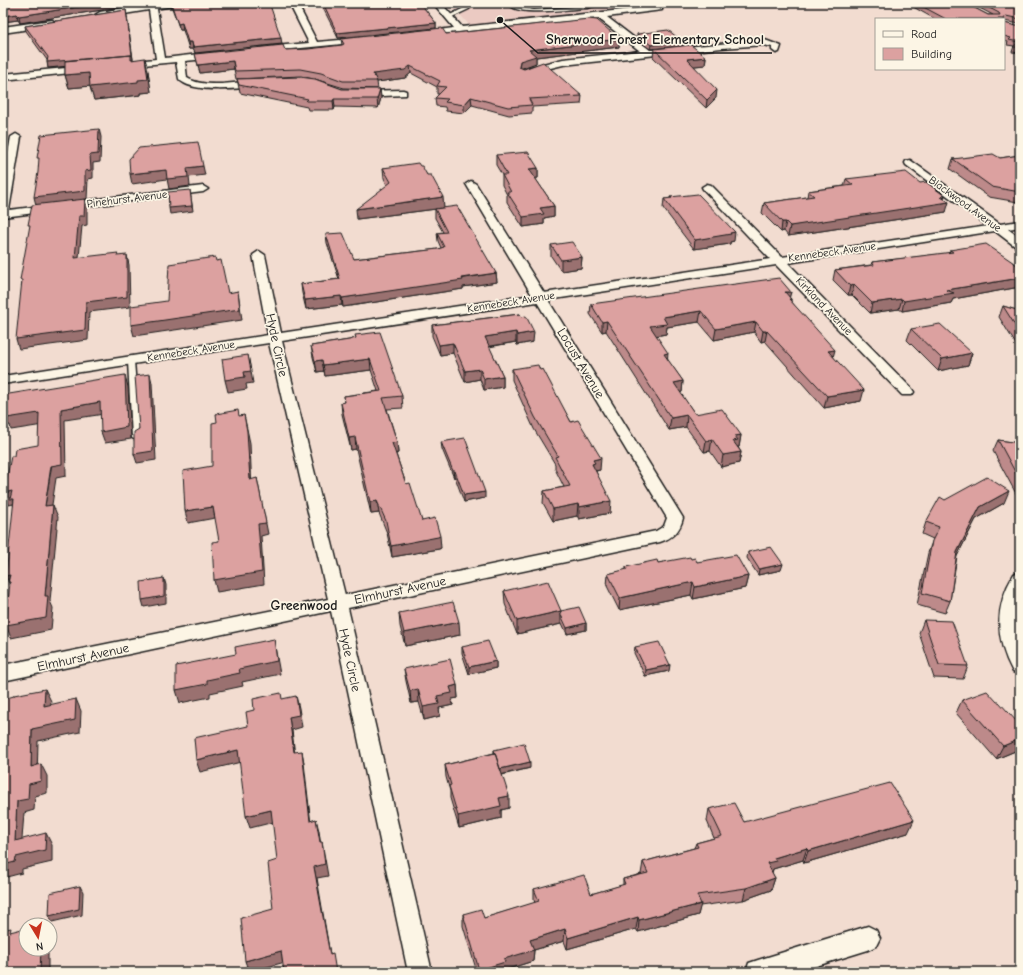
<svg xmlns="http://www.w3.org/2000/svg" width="1023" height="975" font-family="'Comic Neue',sans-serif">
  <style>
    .built { fill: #ebcac2 }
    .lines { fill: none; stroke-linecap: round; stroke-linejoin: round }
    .service-casing { stroke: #1c1c1c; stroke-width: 3 }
    .minor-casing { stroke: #1c1c1c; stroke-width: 3 }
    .tertiary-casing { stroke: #1c1c1c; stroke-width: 3 }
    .service { fill: #fcf5e5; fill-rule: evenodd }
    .minor { fill: #fcf5e5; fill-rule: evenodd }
    .tertiary { fill: #fcf5e5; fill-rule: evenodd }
    .wall { fill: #bd8a8a; stroke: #1c1c1c; fill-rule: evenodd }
    .shaded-wall { fill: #9a7170; stroke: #1c1c1c }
    .building { fill: #dca1a0; stroke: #1c1c1c }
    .labels { text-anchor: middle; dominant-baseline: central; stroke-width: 3.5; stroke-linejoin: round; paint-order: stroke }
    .far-street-label { font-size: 11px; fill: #1c1c1c; stroke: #fcf5e5 }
    .street-label { font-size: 13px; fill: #1c1c1c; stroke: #fcf5e5 }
    .neighbourhood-label { font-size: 14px; font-weight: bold; fill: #1c1c1c; stroke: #fcf5e5 }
    .leader { fill: none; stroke: #1c1c1c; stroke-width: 1.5 }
    .callout-dot { fill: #1c1c1c; stroke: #fcf5e5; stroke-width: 1.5 }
    .callout-label { font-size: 14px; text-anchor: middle; font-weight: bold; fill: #1c1c1c; stroke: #fcf5e5; stroke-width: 3.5; stroke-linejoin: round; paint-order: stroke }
  </style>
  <rect width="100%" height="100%" fill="#f2dcd0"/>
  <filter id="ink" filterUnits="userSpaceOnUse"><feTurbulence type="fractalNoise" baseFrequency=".025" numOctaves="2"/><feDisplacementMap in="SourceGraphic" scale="8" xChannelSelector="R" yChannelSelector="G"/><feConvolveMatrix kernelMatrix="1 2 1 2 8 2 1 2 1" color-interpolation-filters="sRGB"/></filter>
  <g filter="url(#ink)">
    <path class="built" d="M450 3H655L659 6 470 26Z"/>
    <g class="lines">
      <defs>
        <path id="service" d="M465 3H469L471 6 469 9 450 18H448V16L466 7Z
          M518 3H524L516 7 534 10 587 6 592 3H596L594 6 587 8C572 9 520 16 511 6Z
          M131 359 134 361 140 438 136 440 132 438 128 361Z"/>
        <path id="minor" d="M148 3H156L165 58 216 52 220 55 216 58 185 61 187 78C204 89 240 82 259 80L264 83 262 85C244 89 191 94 179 79L176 62 121 67V63L124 62 156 59Z
          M289 3H297L317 42 363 38 367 40 363 42 260 52 259 50 263 47 309 43Z
          M433 3H441L462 27 659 6H662V10L607 17 650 50 765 40 781 46 779 52 776 53 772 50V47L764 45 722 48 563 65 526 74 522 71 523 69 563 59 640 51 598 18 419 36V32H422L454 28Z
          M87 66 91 69 90 71 3 80V74Z
          M403 90 406 91V95L360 97 355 94 360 91Z
          M16 134 21 137 9 210 203 186 208 189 203 192 3 217V180L11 137Z
          M910 160 1000 224 1020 221V227L1008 229 1020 238V248L1016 247 995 231 788 263 912 389 914 392 912 395H902L776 265 548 300 683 518C680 531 673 538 660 542L348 608 432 972H408L331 611 3 681V665L328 599 269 343 3 384V376L268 335 253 255 259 251 265 255 281 333 532 295 466 184 471 181 476 184 544 293 770 259 703 189 702 187 707 184 711 185 782 257 988 226 906 165 905 163 906 161ZM537 302 667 518 664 526 656 531 345 595 282 341Z
          M1020 572V609L1017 629 1020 645V674L1013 672C995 639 994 607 1014 574Z
          M868 926 876 930 880 938 876 946 868 950 797 972H746L749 963 758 960Z"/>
        <path id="tertiary" d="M155 3H178L173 6 100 18 95 15 100 12Z
          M52 20 57 23 56 25 3 33V27Z"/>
      </defs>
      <use href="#service" class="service-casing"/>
      <use href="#minor" class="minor-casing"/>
      <use href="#tertiary" class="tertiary-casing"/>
      <use href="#service" class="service"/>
      <use href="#minor" class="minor"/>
      <use href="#tertiary" class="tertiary"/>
    </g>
    <path class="wall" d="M3 3 127 6 20 23 18 20 3 22Z
      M171 3 282 44 195 53 193 49H189L183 30H180L172 8Z
      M319 3H420L436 23V28L338 38 324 10Z
      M906 3H965L988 15H993L970 3H1020V24L1004 21V23L1020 27V53L1012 52 1014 46 1007 45 1008 42 1004 41V19H935Z
      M126 10 133 59 148 71 151 92 141 93V95L94 100 90 86 69 88 65 75V66L48 68 47 60 26 31 25 26Z
      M446 34 619 39V47L536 57V63L522 68 582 96 581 104 532 107V113L509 115 472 105 464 113 446 111 445 107 436 106 435 98 439 94H437V87L411 73 405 78 377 82 378 89H380L381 98 378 108 335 107 334 110H308L307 107 240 93 237 79H313L301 76 236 79 234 69 200 73 195 54 308 49 342 45 341 39ZM315 79 321 81 344 88 377 89H342Z
      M637 34 683 46 706 57 705 65 694 66 716 98 706 108 653 57 654 49H650L637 39Z
      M496 155 538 168V178H535L554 206V216L544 218V224L523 227 507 202V195L502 185V175L496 165Z
      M1020 155V198L1018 202 989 197 950 169 953 159 1000 158Z
      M420 166 427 175 444 208 357 219 387 185 384 178 383 168Z
      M846 179 920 183 944 198 946 212 788 236 784 231 781 232 762 213 764 203 807 197 808 191 844 186Z
      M670 197 734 241 730 242V244L694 249 663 208 664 199H670Z
      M435 209 496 273 497 282 463 287V289L343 307 342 305 306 309 302 293 301 284 339 279 327 243 326 234 354 259 438 249 441 248 438 241 437 233 443 232 435 218Z
      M551 245 582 257 581 268 561 271 551 256Z
      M950 250 1020 267V287L953 299 951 303 902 311 899 309 870 313 852 295H848L833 280 835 270 871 265 872 262 949 253Z
      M791 292 789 297 791 299V301L833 356 861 401 824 408 765 341 761 342 754 332 714 340 699 322 667 327 666 334 656 336 667 359 683 381 682 392 680 393 695 414 741 435 739 447H738L741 452 739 463 721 467 710 451 704 452 686 427 669 430 606 331 602 332 590 314 591 304Z
      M1003 306 1020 311V351L999 317Z
      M520 314 533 342 517 345 516 342 489 347 503 376V387L484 390 480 379 465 382 453 353 440 355 432 336V325Z
      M911 329 972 353 968 365 938 371 907 340Z
      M356 338 402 396 403 408 387 409 397 442 398 453 396 454 406 484 422 521 441 548 439 549 392 557 387 533 379 513 371 514 356 449 351 450 342 414 341 403 345 402 344 396 378 391 371 370 325 376 324 371 317 372 313 357 311 346 349 340Z
      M512 369 540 370 600 470 596 471 610 513 579 519 577 516 553 521 543 503 544 491 564 487 555 469V464L534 429 512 380Z
      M998 440 1020 443V501L993 451Z
      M441 442 485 498 464 502 455 477 454 478 442 449Z
      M945 500 1004 503 976 519 957 556 950 601 945 613 917 605 928 553 933 539 922 534 926 522Z
      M748 552 781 570 758 575 747 558Z
      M691 559 697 562 748 576 745 588 693 599 691 595 619 610 607 586 608 574 626 570V567Z
      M504 591 561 611 586 623V630L567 634 561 621V624L517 634 505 604Z
      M399 613 460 635 405 646 400 626Z
      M924 620 968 666 963 679 934 678 919 633Z
      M462 647 496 661V668L469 674 462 653Z
      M635 647 669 671 645 676 634 653Z
      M404 669 457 685 458 698 452 699 453 705 439 708 440 716 424 720 419 702 411 703 406 681Z
      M962 700 1017 725 1020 728V749L996 759 956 713Z
      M494 750 530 768 502 775 509 808 501 810V818L459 828 450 798V791L446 777 445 765 494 753Z
      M709 809 744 822 908 833 804 863 803 860 773 869 772 873 775 878 771 890 743 900 700 906 698 915 638 932 636 929 567 949 564 941 534 950 533 961 505 970V972H477L463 926V914L484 918 535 903 534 900V889L591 894 623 885V879L641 874 643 862 694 848 696 843 714 838 707 821Z"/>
    <path class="shaded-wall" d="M104 3H126L127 6 20 23 19 16Z
      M126 10 133 60 48 68 47 62Z
      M17 14 18 20 3 22V16Z
      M182 23 183 30H180L178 24Z
      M436 23V28L338 38 337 33Z
      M281 38 282 44 195 53 193 47Z
      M619 39V47L536 57V63L520 69 519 67 520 61 529 50Z
      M188 42H192L193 49H189Z
      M683 42V46L650 49 651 45Z
      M706 57 705 65 686 67 687 59Z
      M145 58 148 71 151 92 141 93V95L94 100 90 87 138 80Z
      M233 61 234 69 200 73 198 65Z
      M410 66 411 73 405 78 377 82 373 74Z
      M89 73 92 86 69 88 65 75Z
      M380 89 381 98 378 108 377 99Z
      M717 90 716 98 706 108 707 100Z
      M471 97 472 105 464 113V105Z
      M334 99 335 107 334 110 333 101Z
      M99 129 101 137 100 162 93 163V178L88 179 87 199H85L87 208V225L82 226 78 268 36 205 34 197 85 171Z
      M203 166 205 175 189 177 190 186 169 189 167 179 132 184 130 174Z
      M538 168V178L529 179V169Z
      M190 190 193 211 170 214 169 208Z
      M945 196 942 203 949 202 946 212 788 236 790 226Z
      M443 197 444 208 357 219 356 209Z
      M554 206V216L544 218V224L523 227V217L540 208Z
      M782 222H786L784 231 781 232Z
      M735 232 734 241 730 242V244L694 249 695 240Z
      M127 255 129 265 130 307 89 312 88 340 19 349 16 339 86 302Z
      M582 257 581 268 561 271V260Z
      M496 273 497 282 463 287V289L343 307 342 298Z
      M1020 278V287L953 299 951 303 902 311 904 301 946 290Z
      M854 285 852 295H848L850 286Z
      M238 291 242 320 134 336 131 325Z
      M785 292H791L789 299H791L789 309Z
      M341 296 342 305 306 309 305 300Z
      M902 299 899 309 870 313 872 303Z
      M701 311 699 322 667 327 666 334 648 337 650 326 663 317Z
      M607 321 606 331 602 332V322Z
      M756 322 754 332 714 340 716 329Z
      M763 331H767L765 341 761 342Z
      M516 332V342L485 347V337Z
      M534 332 533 342 517 345V335Z
      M453 343V353L440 355 439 345Z
      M835 350 832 361 828 351Z
      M668 353 667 364 664 354Z
      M972 353 968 365 938 371 942 359Z
      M248 355 253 383 246 384 247 389 228 392 225 380Z
      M370 359 371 370 325 376 323 365Z
      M322 360 324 371 317 372 315 361Z
      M480 369V379L465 382V371Z
      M150 374 152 383 156 460 137 463 134 454Z
      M125 375 128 387 131 439 105 443 101 432Z
      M503 376V387L484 390V379Z
      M683 381 682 392 673 394 674 383Z
      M864 390 861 401 824 408 827 396Z
      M100 402 104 414 65 420 66 476 56 478 50 518 45 506 61 409Z
      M8 413H39L43 425 11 430 10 425 4 426 3 423V414Z
      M244 415 250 443 252 492 250 480Z
      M687 415 686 427 669 430 671 418Z
      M741 435 739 447H736L733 441 735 436Z
      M355 437 356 449 351 450 349 438Z
      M712 439 710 451 704 452 706 441Z
      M397 442 398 453 393 454 392 443Z
      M741 452 739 463 721 467 723 455Z
      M601 458 600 470 595 471 592 476 593 460Z
      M453 471H455V477L454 478Z
      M257 478 268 534 261 536 264 584 217 592 214 580 258 524Z
      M12 491 15 511 13 504 9 505 4 493Z
      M1009 491 1004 503 976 519 953 564 957 552 980 507Z
      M485 492V498L464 502V495Z
      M377 501 379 513 371 514 370 502Z
      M611 501 610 513 579 519V507Z
      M578 504 577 516 553 521V509Z
      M53 505 58 517 50 601 53 608 51 630 11 638 6 625 45 596Z
      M213 507 215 518 188 523 185 511Z
      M440 536 441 548 439 549 392 557 391 546Z
      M783 564 781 570 758 575 759 569Z
      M10 575 14 594 6 576Z
      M748 576 745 588 693 599 695 587Z
      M164 578 166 585V603L144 607 142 600Z
      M693 582 691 595 619 610 620 598Z
      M561 611V624L517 634V621Z
      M459 622 460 635 405 646 404 633Z
      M586 623V630L567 634V628Z
      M274 639 276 652 280 674 242 682 243 686 210 693V697L180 703 176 690 239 669Z
      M496 661V668L469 674V667Z
      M670 665 669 671 645 676 646 670Z
      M457 685 458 698 452 699 453 705 439 708 440 716 424 720 423 707 437 696 450 687Z
      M45 689 51 701 49 718 44 706Z
      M418 689 419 702 411 703 410 691Z
      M296 696 299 708 302 727 292 730 296 764 294 752 289 717Z
      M76 699 81 711 80 732 38 741 37 779 31 767 32 729Z
      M1020 739V749L996 759 1003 746Z
      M238 750 241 762 200 772 196 760Z
      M302 751 304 763 312 833 310 821Z
      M530 762V768L500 775V769Z
      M41 764 47 776V793L35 796 34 810 24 813 21 852 15 841 17 801Z
      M509 796V808L501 810V818L459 828 458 816 499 798Z
      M271 810 274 822 250 828 246 816Z
      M316 819 319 831 322 854 320 842Z
      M914 820 908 833 804 863 808 851Z
      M46 833 52 845V862L22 869V873L3 878V865L16 857Z
      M322 842 328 876 317 878 332 966 314 867Z
      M807 848 803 860 773 869 772 873 767 863 774 858Z
      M775 878 771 890 743 900 746 888Z
      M80 886 83 892 82 915 52 922 49 916Z
      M701 904 698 915 638 932 639 920Z
      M638 917 636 929 567 949 568 938Z
      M565 929 564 941 534 950 533 961 505 970V972H479V970L504 959 530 940Z
      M41 949H48V972H39Z
      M281 951 285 962 249 972 245 961Z"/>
    <path class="building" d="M3 3H104L19 16 17 14 3 16Z
      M171 3H267L268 5H270L281 38 193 47 192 42H188L182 23 178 24Z
      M322 3H420L436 23 337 33 324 5Z
      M916 3H965L988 15H1000L999 13 980 3H1020V19L1006 16 1004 17V23L1020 27V47H1013L1019 42 1009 40 1011 38 1004 36V19H946Z
      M126 10 132 55 47 62 48 57 25 26Z
      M589 19 597 20 619 39 529 50 536 56 520 61 519 67 524 69 543 62 582 96 529 99 532 105 508 107 471 97 464 105 445 102 448 99 435 98 446 87 437 86 440 81 410 66 405 70 373 74 377 81H343L321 73 300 69 235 71 233 61 198 65 195 54 283 45 285 50 308 49 342 45 344 44 341 39 442 28 446 34 455 33Z
      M668 30 683 42 651 45 637 34Z
      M691 45 706 57 687 59 717 90 707 100 654 49Z
      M131 55V60L145 58 148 79 138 80V82L90 87 89 73 65 75V61Z
      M300 77 315 79 342 89H380L377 99H334L333 101H306L308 99 239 85 237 79Z
      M99 129 98 154 90 155 91 170 85 171V191L34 197 38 172 39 158H37L41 135Z
      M198 142 203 166 187 168 188 177 167 179 166 170 130 174 129 159 139 148Z
      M528 152 538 168 529 169 554 206 540 208 544 214 523 217 507 192H511L502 175H507L496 155Z
      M993 154 1000 158 1020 155V192L992 187 953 159Z
      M418 163 420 166H422L427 175H431L443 197 356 209 391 182 383 168Z
      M906 172 920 183 926 182 945 196 941 197 949 202 790 226 786 222H782L764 203 814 196 808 191 853 185 846 179Z
      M190 190 192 206 169 208 168 192Z
      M698 194 735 232 730 233 731 234 695 240 664 199 672 198 670 197Z
      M85 199 84 216H79L75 258 118 253 117 256 127 255V297L86 302 85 330 16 339 22 280H20L30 225H28L32 205Z
      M457 206 496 273 462 278 463 280 342 298 341 296 305 300 301 284 340 279 326 234 343 233 354 259 438 249 444 247 437 233 447 232 435 209Z
      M572 242 582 257 561 260 551 245Z
      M986 244 1020 267V278L946 290 954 293 904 301 902 299 872 303 854 285 850 286 835 270 874 265 872 262 953 252 950 250Z
      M215 257 216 261 221 260 228 293 238 291 240 309 131 325V306L167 301 169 264Z
      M779 278 791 292H785L791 299H789L835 350 828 351 864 390 827 396 767 331H763L756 322 716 329 701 311 663 317 667 324 650 326 668 353 664 354 683 381 674 383 695 414 722 409 741 435 735 436 738 440 733 441 741 452 723 455 712 439 706 441 687 415 671 418 607 321 602 322 591 304Z
      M1003 306 1020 311V333Z
      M520 314 521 317 526 316 534 332 517 335 516 332 485 337 503 376 484 379 480 369 465 371 453 343 439 345 432 325Z
      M940 324 972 353 942 359 911 329Z
      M380 332 402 396 383 398 397 442 392 443 406 484 410 483 422 521 435 518 440 536 438 537 391 546 386 521 377 501 370 502 355 437 349 438 341 403 345 402 344 396 381 391 370 359 323 365 322 360 315 361 311 346 349 340 356 338 355 335Z
      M248 355 251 371 244 372 245 377 225 380 222 359Z
      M538 365 540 370 543 369 571 422 578 420 601 458 593 460 595 463 592 464 611 501 579 507 578 504 553 509 544 491 570 486 555 457 558 456 535 417 512 369Z
      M150 374 153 451 134 454V432L139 429 135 376Z
      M125 375 127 427 101 432 100 402 61 409 62 464 51 466 45 506 53 505 45 596H48L46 618 6 625 10 582H8L10 575 6 576 14 499H10L12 491 4 493 11 456H14L15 449 38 445 39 413 7 418 8 413 3 414V395Z
      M238 410 239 416 244 415 247 431 250 480 257 478 266 523 258 524 262 572 214 580 212 542 219 541 213 507 185 511 183 471 212 466V423L217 422 216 414Z
      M465 438 485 492 464 495 455 471H453L441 442Z
      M998 440 1020 443V481Z
      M987 477 1009 491 980 507 957 552 950 601 922 593 932 541 939 527 926 522 940 497 945 500Z
      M771 547 783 564 759 569 748 552Z
      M736 555 748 576 695 587 693 582 620 598 608 574 627 569 626 567 657 560 658 563 690 557 691 559 695 558 697 562Z
      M164 578V596L142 600 141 582Z
      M548 581 561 611 517 621 504 591Z
      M453 602 459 622 404 633 399 613Z
      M579 607 586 623 567 628 561 615V611Z
      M924 620 952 621 968 666 939 665Z
      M274 639 277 661 239 669 240 673 207 680V684L176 690V666L236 654 235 647Z
      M488 641 496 661 469 667 462 647Z
      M659 642 670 665 646 670 635 647Z
      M450 659 457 685 450 687 452 693 437 696 439 704 423 707 418 689 410 691 404 669Z
      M45 689 44 706 76 699 75 720 32 729 31 767 41 764V781L29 784 28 799 17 801 15 841 46 833 45 850 16 857 15 862 3 865V699L14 696V695Z
      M987 691 997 702H999L1018 723H1016L1020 728V739L1003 746 962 700Z
      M281 693 282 699 296 696 299 715 289 717 294 752 302 751 310 821 316 819 320 842H322L325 864 314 867 330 955 333 954 336 972H284L281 951 245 961 241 918 273 909 268 863 277 860 271 810 246 816 238 750 196 760 194 738 248 726 246 712 254 710 253 699Z
      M524 743 530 762 500 769 494 750Z
      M495 753 509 796 499 798 501 806 458 816 449 786 451 785 445 765Z
      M890 783 914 820 808 851 807 848 774 858 776 861 767 863 775 878 746 888 697 895 701 904 639 920 638 917 568 938 565 929 530 940 534 950 504 959 505 962 479 970 463 914 481 909 484 918 539 901 534 889 584 875 591 894 625 884 623 879 648 873 643 862 698 847 696 843 722 836 709 809 734 803 744 822Z
      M80 886 79 909 49 916 50 893Z
      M11 928 10 932 26 928V949H41L40 972H3V930Z"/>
  </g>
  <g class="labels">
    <g class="far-street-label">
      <text transform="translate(127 199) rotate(-7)">Pinehurst Avenue</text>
      <text transform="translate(965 204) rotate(36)">Blackwood Avenue</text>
      <text transform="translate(832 252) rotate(-8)">Kennebeck Avenue</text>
      <text transform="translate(511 302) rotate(-9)">Kennebeck Avenue</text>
      <text transform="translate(824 306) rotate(46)">Kirkland Avenue</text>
      <text transform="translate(191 351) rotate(-9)">Kennebeck Avenue</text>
    </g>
    <g class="street-label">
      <text transform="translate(277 345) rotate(78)">Hyde Circle</text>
      <text transform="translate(581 363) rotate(59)">Locust Avenue</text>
      <text transform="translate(400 590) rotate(-12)">Elmhurst Avenue</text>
      <text transform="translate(83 657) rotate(-12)">Elmhurst Avenue</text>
      <text transform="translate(350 660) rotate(78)">Hyde Circle</text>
    </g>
    <g class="neighbourhood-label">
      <text x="304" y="605">Greenwood</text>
    </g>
  </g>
  <path class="leader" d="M500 20L538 53H772"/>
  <circle class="callout-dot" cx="500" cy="20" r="4"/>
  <g class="callout-label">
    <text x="655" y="44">Sherwood Forest Elementary School</text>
  </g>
  <rect width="1023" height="975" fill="none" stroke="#fcf5e5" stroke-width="16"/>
  <rect x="8" y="8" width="1007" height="959" fill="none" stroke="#1c1c1c" stroke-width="1.5" filter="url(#ink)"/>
  <rect x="875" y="18" width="130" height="52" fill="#fcf5e5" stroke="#a29e95"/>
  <rect x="883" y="31" width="20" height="6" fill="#fcf5e5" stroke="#a29e95"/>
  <text x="911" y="38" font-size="12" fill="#1c1c1c">Road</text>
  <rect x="883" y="48" width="20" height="12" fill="#dca1a0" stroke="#a29e95"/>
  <text x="911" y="58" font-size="12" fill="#1c1c1c">Building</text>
  <g transform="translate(38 937) rotate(170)"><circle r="19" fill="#fcf5e5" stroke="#a29e95"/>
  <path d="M0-3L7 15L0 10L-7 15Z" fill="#c8321e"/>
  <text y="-6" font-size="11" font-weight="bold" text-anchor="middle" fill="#1c1c1c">N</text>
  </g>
</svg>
